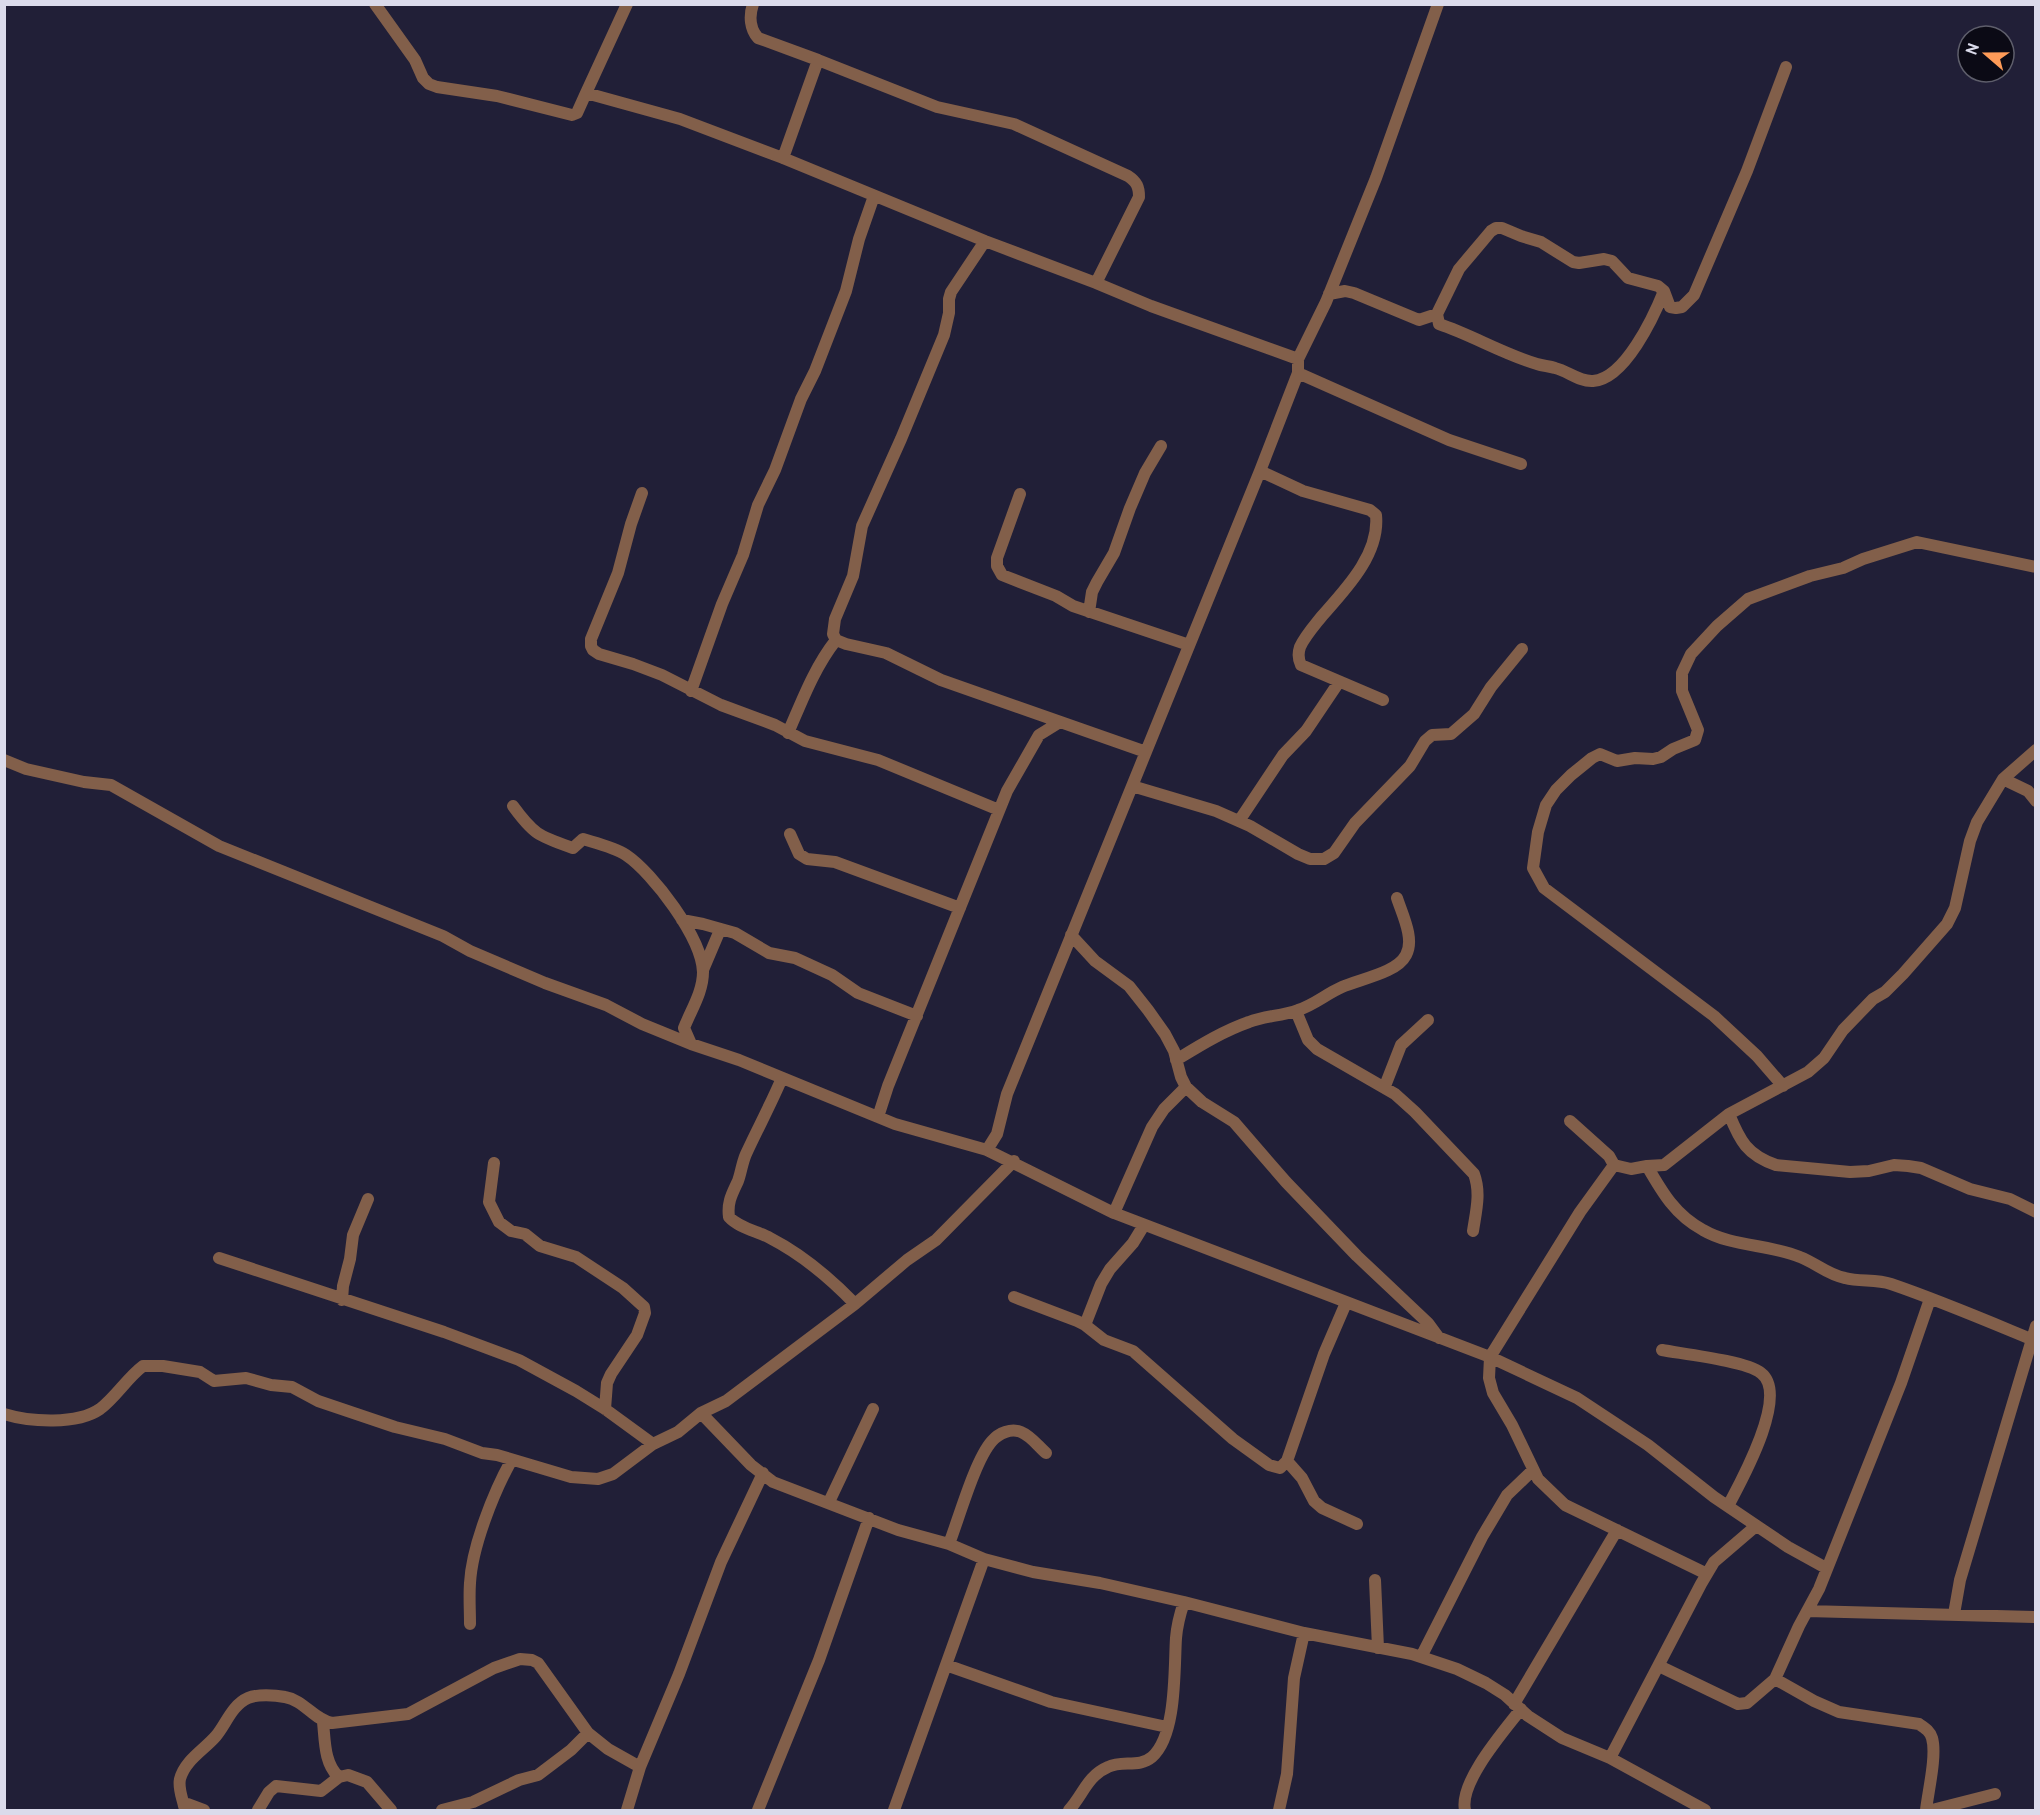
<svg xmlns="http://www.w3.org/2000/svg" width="2040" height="1815" font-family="'PT Sans',sans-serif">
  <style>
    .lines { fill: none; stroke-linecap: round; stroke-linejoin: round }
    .minor { stroke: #825f4a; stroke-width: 12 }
  </style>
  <rect width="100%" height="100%" fill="#211f37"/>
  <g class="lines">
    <path class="minor" d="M375 4 415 60 423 78 429 84 437 87 497 96 572 115 577 113 586 93 680 119 783 158 985 241 1096 283 1151 306 1298 359
      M753 4C749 16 750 29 758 38L818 60
      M586 93 627 4
      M783 158 818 60 937 107 1014 124 1128 176C1137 182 1139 187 1139 197L1096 283
      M985 241 951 292 949 299V313L944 335 901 439 862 526 853 576 835 619 833 634 836 640 846 644 886 653 941 680 1146 752
      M1329 294 1345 291 1354 293 1419 320 1437 314 1439 324C1472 335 1503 354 1537 364 1543 366 1549 366 1555 368 1568 371 1579 382 1593 381 1625 379 1654 316 1664 291
      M1437 314 1459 269 1491 231 1496 228H1502L1521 236 1541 242 1573 262 1579 263 1604 259 1612 261 1628 278 1658 286 1664 291 1670 307 1676 308 1682 307 1694 295 1747 171 1786 67
      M1298 373 1449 440 1521 464
      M1260 471 1303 491 1370 510 1376 515C1380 554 1346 589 1322 616 1315 625 1305 636 1300 647 1298 653 1298 659 1301 665L1383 700
      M642 493 631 524 618 573 591 639V646L593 650 599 654 633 664 662 675 721 705 775 725 805 741 878 760 999 810
      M1020 494 997 558V566L1002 575 1056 596 1073 606 1189 645
      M1089 612 1092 592 1097 582 1114 553 1130 508 1145 473 1161 446
      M691 691 722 604 743 555 758 505 775 470 801 399 815 371 846 291 859 239 874 196
      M788 733C802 701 814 668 836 640
      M4 760 26 769 84 782 111 785 219 846 443 936 470 951 545 983 606 1005 642 1024 691 1044 739 1060 895 1124 987 1150 1114 1213 1490 1357 1577 1398 1648 1445 1714 1497 1788 1547 1826 1568
      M2003 779 2028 791 2036 801
      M1132 786 1216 811 1250 826 1298 854 1310 859H1324L1334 853 1355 823 1410 766 1425 741 1432 735 1451 734 1474 714 1491 687 1522 649
      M513 806C534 835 539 836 573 848L583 839C596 843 614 847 626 855 653 873 702 938 703 972 703 992 691 1010 684 1028L691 1044
      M1239 821 1283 755 1306 731 1339 682
      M790 834 799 854 807 859 835 862 960 908
      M682 920 703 924 735 933 769 953 795 958 832 975 858 993 917 1016
      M1071 935 1095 961 1129 986 1148 1010 1165 1034 1174 1051 1181 1077 1186 1087 1202 1102 1234 1122 1286 1182 1357 1256 1428 1323 1439 1338
      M703 970 720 930
      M1296 1011 1308 1040 1317 1049 1395 1094 1415 1112 1474 1174C1481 1193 1476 1211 1473 1231
      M1176 1060C1199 1046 1223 1031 1249 1022 1264 1016 1282 1016 1298 1010 1314 1005 1326 994 1342 987 1360 979 1397 973 1406 955 1415 939 1402 914 1397 898
      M782 1078C771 1104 758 1128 746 1154 742 1163 741 1173 738 1181 732 1194 727 1202 729 1217 739 1228 757 1231 770 1238 803 1255 830 1278 855 1304
      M1385 1086 1401 1045 1428 1020
      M1783 1086 1757 1056 1714 1016 1544 888 1533 868 1538 832 1546 805 1556 790 1571 775 1592 758 1600 754 1617 761 1635 758 1653 759 1661 757 1673 749 1695 740 1698 730 1682 691V673L1691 654 1717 626 1748 599 1810 576 1843 568 1863 559 1917 542 2036 567
      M1729 1114C1740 1141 1747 1155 1776 1165L1850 1172 1869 1171 1894 1165 1908 1166 1921 1168 1970 1189 2010 1199 2036 1212
      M878 1117 888 1086 1007 791 1039 735 1060 722
      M1570 1121 1609 1156 1614 1165 1631 1169 1647 1166 1664 1165 1729 1114 1808 1072 1824 1058 1843 1030 1873 999 1885 992 1903 974 1947 924 1955 908 1970 841 1977 822 2003 779 2036 750
      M987 1150 997 1134 1007 1094 1260 471 1298 373V359L1326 302 1376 178 1438 4
      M494 1163 489 1202 499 1222 511 1231 525 1234 540 1246 576 1257 623 1288 644 1307 645 1313 637 1335 611 1374 607 1383 605 1409
      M1614 1165 1580 1212 1490 1357 1489 1378 1493 1393 1512 1425 1538 1479 1565 1505 1707 1574
      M1647 1166C1662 1192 1675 1215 1703 1230 1732 1247 1769 1244 1800 1257 1816 1263 1828 1275 1845 1278 1860 1282 1876 1279 1891 1284 1938 1300 1985 1320 2031 1339
      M1114 1213 1152 1127 1164 1109 1186 1087
      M219 1258 444 1332 519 1360 576 1391 605 1409 653 1444
      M1014 1297 1077 1321 1085 1325 1104 1340 1133 1351 1233 1439 1269 1465 1280 1468 1287 1461 1324 1354 1346 1303
      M342 1300 343 1286 350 1259 353 1235 368 1199
      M1085 1325 1101 1284 1110 1269 1133 1243 1144 1225
      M1662 1350C1684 1354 1746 1361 1761 1373 1790 1395 1740 1483 1728 1506
      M701 1413 751 1465 773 1482 898 1530 949 1544 984 1559 1033 1572 1100 1583 1184 1602 1304 1633 1412 1654 1457 1669 1486 1683 1505 1695 1528 1716 1562 1738 1610 1758 1705 1810
      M4 1414C30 1422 77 1425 100 1409 116 1397 127 1378 143 1366H163L200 1372 214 1381 246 1378 271 1385 292 1387 318 1401 395 1427 445 1439 482 1453 497 1455 571 1477 598 1479 613 1474 653 1444 678 1432 701 1413 726 1401 855 1304 907 1260 936 1240 1014 1161
      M1287 1461 1302 1478 1314 1501 1322 1508 1357 1524
      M829 1502 873 1409
      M949 1544C959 1518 975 1460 992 1441 999 1433 1011 1428 1021 1432 1031 1436 1038 1446 1046 1453
      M1375 1580 1378 1648
      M1807 1611 2036 1617
      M1954 1614 1960 1580 2036 1326
      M470 1624C470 1610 469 1596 470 1583 472 1546 494 1492 511 1461
      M1421 1657 1482 1537 1507 1495 1533 1470
      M946 1665 1051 1702 1167 1727
      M1659 1666 1738 1704 1747 1703 1775 1679 1799 1626 1819 1589 1901 1383 1930 1299
      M1775 1679 1814 1701 1839 1712 1919 1724C1925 1728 1930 1731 1932 1738 1937 1755 1928 1792 1926 1810
      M1514 1704 1617 1530
      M323 1722C325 1740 324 1764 339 1777
      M1610 1758 1701 1584 1714 1562 1756 1526
      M204 1810 188 1804 184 1806C182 1797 178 1788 180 1779 185 1760 204 1750 216 1736 226 1724 232 1705 248 1698 257 1694 275 1695 285 1697 304 1700 314 1720 332 1723L408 1714 494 1668 520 1659 532 1660 538 1663 588 1733 608 1749 640 1767
      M258 1810 269 1792 276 1786 321 1791 339 1777 348 1775 367 1782 391 1810
      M442 1810 473 1802 519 1780 538 1775 571 1750 588 1733
      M627 1810 640 1767 679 1674 721 1562 763 1473
      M758 1810 819 1660 869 1518
      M894 1810 984 1559
      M1069 1810C1083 1795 1087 1776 1108 1767 1122 1760 1139 1768 1152 1757 1177 1735 1174 1669 1176 1638 1177 1625 1180 1614 1184 1602
      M1279 1810 1287 1774 1294 1678 1304 1633
      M1465 1810C1459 1782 1504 1731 1521 1709
      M1932 1810 1995 1794"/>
  </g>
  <rect width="2040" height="1815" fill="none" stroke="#dbdbeb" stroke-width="12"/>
  <g transform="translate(1986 54) rotate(290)"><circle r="28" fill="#0b0a15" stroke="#5e5e6b" stroke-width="1.5"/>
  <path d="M0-4.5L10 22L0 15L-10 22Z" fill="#fe9b58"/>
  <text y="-9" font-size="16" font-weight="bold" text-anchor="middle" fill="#dbdbeb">N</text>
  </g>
</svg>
